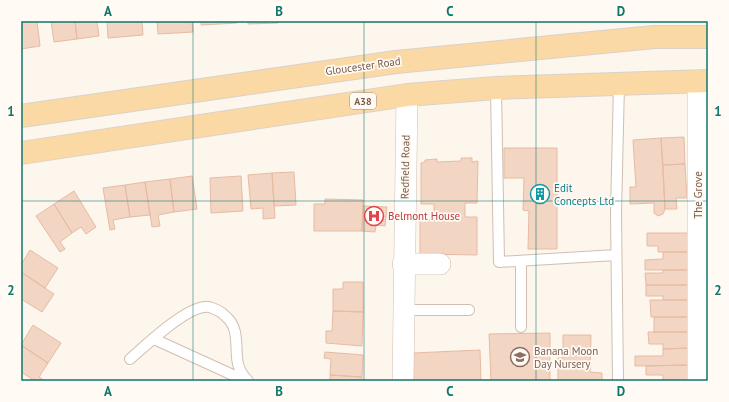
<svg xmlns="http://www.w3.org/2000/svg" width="729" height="402" font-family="'PT Sans',sans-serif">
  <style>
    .building { fill: #f3d5c3; stroke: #e6bba3 }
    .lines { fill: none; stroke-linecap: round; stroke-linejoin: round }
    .service-casing { stroke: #d1beb0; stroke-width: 12 }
    .minor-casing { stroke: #d1beb0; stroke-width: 22 }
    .primary-casing { stroke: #dad1cd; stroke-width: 24 }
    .service { stroke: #fff; stroke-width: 10 }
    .minor { stroke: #fff; stroke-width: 21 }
    .primary { stroke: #fbd9a5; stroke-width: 22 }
    .grid { fill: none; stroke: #0f766e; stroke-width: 1; stroke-opacity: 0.55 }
    .labels { text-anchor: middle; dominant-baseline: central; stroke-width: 3.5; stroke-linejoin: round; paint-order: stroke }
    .shield { fill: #fffaf3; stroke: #a28b7f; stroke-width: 1 }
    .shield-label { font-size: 10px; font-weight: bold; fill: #7a5c4d }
    .street-label { font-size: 11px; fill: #7a5c4d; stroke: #fffaf3 }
    .culture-label { font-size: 11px; fill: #0d838f; stroke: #fffaf3; text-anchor: start }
    .health-label { font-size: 11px; fill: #be3a42; stroke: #fffaf3; text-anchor: start }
    .education-label { font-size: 11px; fill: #785e54; stroke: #fffaf3; text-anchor: start }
    .neatline { fill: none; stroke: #0f766e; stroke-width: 1.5 }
    .grid-label { font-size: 13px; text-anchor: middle; font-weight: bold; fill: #0f766e }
  </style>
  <rect width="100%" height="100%" fill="#fdf6ec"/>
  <path class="building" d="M21 21H37L40 46 21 49Z
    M51 21H75L77 39 54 42Z
    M75 21H97L99 36 77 39Z
    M107 21H142L143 35 108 38Z
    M157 21H192L193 32 158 34Z
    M201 21H236L237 23 201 25Z
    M248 21H278V23L248 24Z
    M684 137 685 164 663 165 661 138Z
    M661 138 665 209 663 214 658 216 654 213V203L630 204V187H636L633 140Z
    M504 148H557V249H528L529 211 523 210 524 178H504Z
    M461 158H472V162L478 161 477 203H465V217H477V255L420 254V220L434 219V204H421V163L425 162V160L437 159V162L461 161Z
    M685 164 687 198H676L677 209H665L663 165Z
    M294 172 296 205 274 206 272 173Z
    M272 173 275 218 263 219V208L251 209 248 175Z
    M192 176 197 209 174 212 170 179Z
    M241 176 243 211 211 213 210 178Z
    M170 179 174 212 158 215 160 226 152 227 145 182Z
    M145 182 150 215 130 217 125 185Z
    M125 185 130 217 113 220 115 229 110 230 103 188Z
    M74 191 96 227 86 234 81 227 72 233 54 204Z
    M325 199 363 200 362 231H314V204H325Z
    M54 204 72 233 60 242 65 249 60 252 36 216Z
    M363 206 387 207 385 226 376 225 375 232 362 231Z
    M647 233H689V252H658V246H647Z
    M30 250 58 268 45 288 21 272V265Z
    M663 252H689V270H645V260L663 259Z
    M663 270H689V285H646L645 273H663Z
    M21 272 54 294 42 312 21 299Z
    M343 282H363V312L333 311V289H343Z
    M646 285H689V300H663V296H646Z
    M650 300H689V317H651Z
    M333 311 363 312 362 346 326 343V331H332Z
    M654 317H689V332H654Z
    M33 325 61 343 48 363 21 345Z
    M648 332H689L690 348 663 349V344H649Z
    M550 333V381H491L489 334Z
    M563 335H591L590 372 602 373V381H558V358H563Z
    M21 345 48 363 39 377 45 381H35L21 372Z
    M690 348V365L635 366V356H663V349Z
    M480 350 481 381H414L413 353Z
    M325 352 363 355 362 377 330 375 331 359 324 358Z
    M690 365V381H663V375H646V366Z
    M330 375 362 377V381H330Z"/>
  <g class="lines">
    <defs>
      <path id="service" d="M496 88 499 262 616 255
        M521 262V327
        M403 310H469
        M154 339 246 381
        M130 359C146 345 185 308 205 307 209 306 218 310 222 313 229 319 233 323 235 332 239 353 232 364 248 381
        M618 381 616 213 619 84"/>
      <path id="minor" d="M698 81V381
        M403 264H440
        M403 381 407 95"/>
      <path id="primary" d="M21 116 396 62 654 37H708
        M21 153 407 95 496 88 708 81"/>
    </defs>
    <use href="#service" class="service-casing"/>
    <use href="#minor" class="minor-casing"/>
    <use href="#primary" class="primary-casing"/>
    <use href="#service" class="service"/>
    <use href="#minor" class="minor"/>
    <use href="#primary" class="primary"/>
  </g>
  <path class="grid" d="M193 21V381M364 21V381M536 21V381M21 201H708"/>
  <defs>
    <symbol id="building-ring" viewBox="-11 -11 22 22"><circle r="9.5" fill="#fffaf3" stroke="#0f9aa8" stroke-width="1.5"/><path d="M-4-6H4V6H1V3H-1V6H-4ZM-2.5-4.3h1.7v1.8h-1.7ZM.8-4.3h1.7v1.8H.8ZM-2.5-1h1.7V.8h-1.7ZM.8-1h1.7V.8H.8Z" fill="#0f9aa8"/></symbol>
    <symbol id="hospital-ring" viewBox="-11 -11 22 22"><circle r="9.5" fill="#fffaf3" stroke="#e0444e" stroke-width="1.5"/><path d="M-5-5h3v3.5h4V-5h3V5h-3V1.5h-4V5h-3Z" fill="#e0444e"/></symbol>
    <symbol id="school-ring" viewBox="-11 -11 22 22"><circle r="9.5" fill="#fffaf3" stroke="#8d6e63" stroke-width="1.5"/><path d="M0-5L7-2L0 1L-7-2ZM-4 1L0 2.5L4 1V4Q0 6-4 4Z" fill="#8d6e63"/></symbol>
  </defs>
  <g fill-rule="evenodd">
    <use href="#building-ring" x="529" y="183" width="22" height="22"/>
    <use href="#hospital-ring" x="363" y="205" width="22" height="22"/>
    <use href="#school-ring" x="509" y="346" width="22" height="22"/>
  </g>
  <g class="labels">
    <rect class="shield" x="350" y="93" width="26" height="16" rx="3"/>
    <g class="shield-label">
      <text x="363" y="101">A38</text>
    </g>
    <g class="street-label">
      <text transform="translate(363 66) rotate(-8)">Gloucester Road</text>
      <text transform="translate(405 167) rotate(-89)">Redfield Road</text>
      <text transform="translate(698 195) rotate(-90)">The Grove</text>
    </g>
    <g class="culture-label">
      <text x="554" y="188">Edit<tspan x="554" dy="13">Concepts Ltd</tspan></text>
    </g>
    <g class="health-label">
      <text x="388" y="216">Belmont House</text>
    </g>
    <g class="education-label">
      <text x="534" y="351">Banana Moon<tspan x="534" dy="13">Day Nursery</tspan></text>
    </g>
  </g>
  <rect width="729" height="402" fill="none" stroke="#fffaf3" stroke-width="44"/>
  <rect x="22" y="22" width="685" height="358" class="neatline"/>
  <g class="grid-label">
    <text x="108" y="16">A</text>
    <text x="279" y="16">B</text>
    <text x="450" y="16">C</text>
    <text x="621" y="16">D</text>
    <text x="11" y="116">1</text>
    <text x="718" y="116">1</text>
    <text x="11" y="295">2</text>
    <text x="718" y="295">2</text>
    <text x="108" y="396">A</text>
    <text x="279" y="396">B</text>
    <text x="450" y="396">C</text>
    <text x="621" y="396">D</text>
  </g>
</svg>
